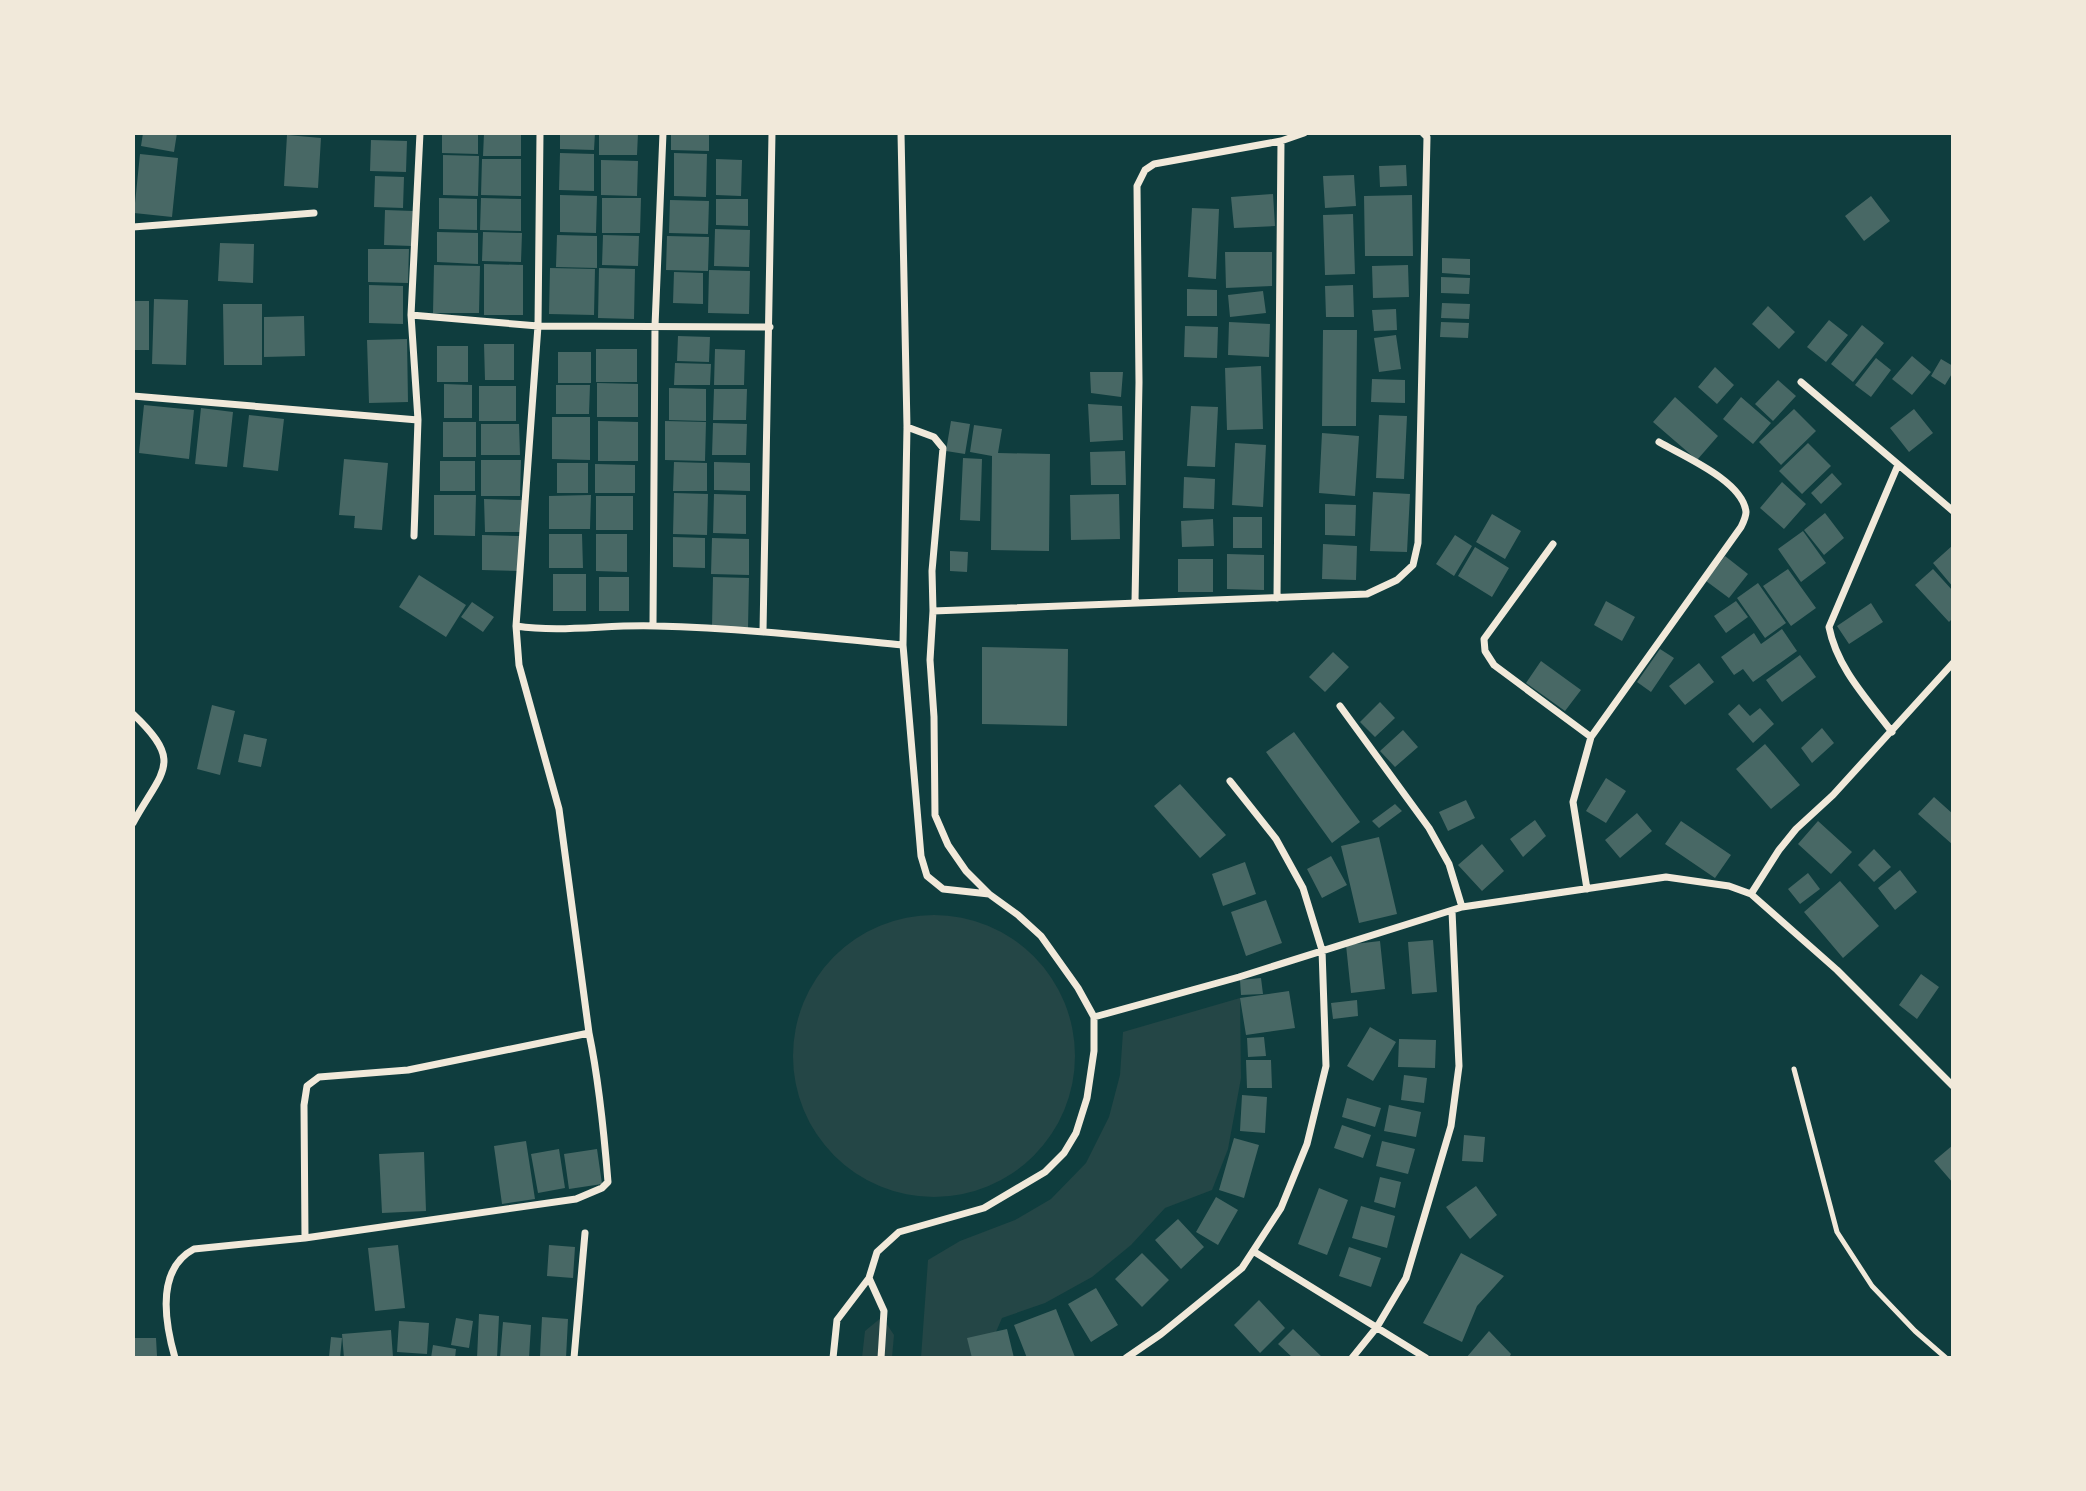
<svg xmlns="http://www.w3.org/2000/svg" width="2086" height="1491" font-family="'DejaVu Sans',sans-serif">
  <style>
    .green { fill: #244646 }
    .building { fill: #486865 }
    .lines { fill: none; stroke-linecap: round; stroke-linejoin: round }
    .service { stroke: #f1e9da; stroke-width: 5 }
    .minor { stroke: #f1e9da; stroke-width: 7 }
  </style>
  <rect width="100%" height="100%" fill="#0f3d3e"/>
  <path class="green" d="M793 1056a141 141 0 1 1 282 0a141 141 0 1 1-282 0Z
    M1240 998 1241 1078 1228 1149 1212 1190 1165 1208 1131 1245 1092 1277 1045 1303 1002 1318 986 1355 960 1358H921L928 1260 960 1241 1015 1220 1051 1199 1086 1163 1109 1117 1120 1075 1123 1032Z
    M882 1317 894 1335 892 1358H862L865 1331Z"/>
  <path class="building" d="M143 133H177L174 152 141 146Z
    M442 133H478V154L442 153Z
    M484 133H521V156H483Z
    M560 133H595L594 150 560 149Z
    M599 133H638L637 155H599Z
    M671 133H709V151L671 150Z
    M287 135 321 138 318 188 284 186Z
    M371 140 407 141 406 172 370 171Z
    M560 153 594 154V191L559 190Z
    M674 153 707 154 706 197 674 196Z
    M140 154 178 158 172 217 134 213Z
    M443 155 479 156 478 196 443 195Z
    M482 159H521V196L481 195Z
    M716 159 742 160 741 196 716 195Z
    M601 160 638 161 637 196 601 195Z
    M1406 165 1407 186 1380 187 1379 166Z
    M1354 175 1356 206 1325 208 1323 176Z
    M375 176 404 177 403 208 374 207Z
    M1273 194 1275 226 1234 228 1231 197Z
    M560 195 597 196 596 233 560 232Z
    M1412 195 1413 256H1365L1364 196Z
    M1871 196 1890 221 1864 241 1845 216Z
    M439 198 477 199V230L439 229Z
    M481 198 521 199V231L480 230Z
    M602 198H641L640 233H602Z
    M716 199H748V226L716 225Z
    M670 200 709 201 708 234 669 233Z
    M1192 208 1219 209 1216 279 1188 277Z
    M385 210 413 211 412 246 384 245Z
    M1353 214 1355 274 1325 275 1323 215Z
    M715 229 750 230 749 267 714 266Z
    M437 232 478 233V264L437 262Z
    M483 232 522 233 521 262 482 261Z
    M557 235 597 236V268L556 267Z
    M603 235 639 236 638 266 602 265Z
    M667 236 709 237 708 271 666 270Z
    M220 243 254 244 253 283 218 281Z
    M368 249H409L408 283 368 282Z
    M1225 252H1272V286L1226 288Z
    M1442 258 1470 259V275L1442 273Z
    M484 264 523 265V315H484Z
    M434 265 480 266 479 313H433Z
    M1408 265 1409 297 1373 298 1372 266Z
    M550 268 595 269 594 315 549 314Z
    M599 268 635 269 634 319 598 318Z
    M709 270 750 271 749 314 708 313Z
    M674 272 703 273V304L673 303Z
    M1441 277 1470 278 1469 294 1441 293Z
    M369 285 403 286V324L369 323Z
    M1353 285 1354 317H1326L1325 286Z
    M1187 289 1217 290V316H1187Z
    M1263 291 1266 313 1230 317 1228 295Z
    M154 299 188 300 186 365 152 364Z
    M133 301H149V350H133Z
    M1442 303 1470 304 1469 319 1441 318Z
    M223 304H262V365H224Z
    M1768 306 1795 332 1779 349 1752 324Z
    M1396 309 1397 330 1374 331 1372 310Z
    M304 316 305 356 264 357V317Z
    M1829 320 1848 335 1826 362 1807 347Z
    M1229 322 1270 324 1269 357 1228 355Z
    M1441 322 1469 323 1468 338 1440 337Z
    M1862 325 1884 343 1853 382 1831 364Z
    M1185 326 1218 327 1217 358 1184 357Z
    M1323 330H1357L1356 426H1322Z
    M1396 335 1401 369 1379 372 1374 338Z
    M678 336 710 337 709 362 677 361Z
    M407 339 408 402 369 403 367 340Z
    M484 344H514V380H485Z
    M437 346H468V382H437Z
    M596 349H637V382H596Z
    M715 349 745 350 744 385H714Z
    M558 352H591V383H558Z
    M1912 356 1931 372 1912 395 1892 379Z
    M1876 358 1891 370 1871 397 1855 385Z
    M1941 359 1953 366V372L1945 385 1931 376Z
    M675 363 711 364 710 385H674Z
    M1261 366 1263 429 1227 430 1225 368Z
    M1715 367 1734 385 1717 404 1698 387Z
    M1090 372H1123L1121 397 1091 393Z
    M1372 379 1405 380V403L1371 402Z
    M1778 380 1796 396 1773 421 1755 404Z
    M597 383 638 384V417H597Z
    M444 384 472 385V418H444Z
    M556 385H590L589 414H556Z
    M479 386H516V421H479Z
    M669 388 706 389V421L669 420Z
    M714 389H747L746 420H713Z
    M1675 397 1718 436 1697 460 1653 422Z
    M1741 397 1771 423 1753 444 1723 419Z
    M1088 404 1122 406 1123 440 1090 442Z
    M144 405 194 410 189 459 139 453Z
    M1191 406 1218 407 1215 467 1187 466Z
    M201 408 233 412 227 467 195 464Z
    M1794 409 1816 431 1781 465 1759 442Z
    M1914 409 1933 433 1909 452 1890 428Z
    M249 415 284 419 278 471 243 467Z
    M1379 415 1407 416 1404 479 1376 478Z
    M552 417H590V460L552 459Z
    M598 421 638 422V461H598Z
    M665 421 706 422 705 461 665 460Z
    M951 421 970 424 965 454 946 451Z
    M443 422H476V457H443Z
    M713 423 747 424 746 455H712Z
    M481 424H519L520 455H481Z
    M974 425 1002 429 998 453 1050 454 1049 551 991 550 992 456 970 452Z
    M1322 433 1359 436 1355 496 1319 493Z
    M1235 443 1266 445 1263 507 1232 505Z
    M1808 443 1831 466 1802 494 1779 471Z
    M1125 451 1126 485H1091L1090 452Z
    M963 458 982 459 980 521 960 520Z
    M344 459 388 463 382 530 354 528 355 516 339 515Z
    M481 460H521L520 496H481Z
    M440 461H475V491H440Z
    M674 462 707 463V491H673Z
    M714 462 750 463V491L714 490Z
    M557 463H588V493H557Z
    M595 464 635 465V493H595Z
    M1832 473 1842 484 1821 504 1811 493Z
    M1184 477 1215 479 1214 509 1183 508Z
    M1782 482 1806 504 1784 529 1760 508Z
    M1373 492 1410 494 1407 552 1370 551Z
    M674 493 708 494 707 535 673 534Z
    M714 494 746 495V534L713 533Z
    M1119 494 1120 539 1071 540 1070 495Z
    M434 495H476L475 536 434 535Z
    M591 495 590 529H549V496Z
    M596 496H633V530H596Z
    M484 499 522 500V532H485Z
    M1325 504 1356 505 1355 536 1325 535Z
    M1825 513 1844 538 1824 555 1804 530Z
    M1492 514 1521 531 1505 559 1476 542Z
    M1233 517H1262V548H1233Z
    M1213 519 1214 546 1182 547 1181 521Z
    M1803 531 1826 563 1801 582 1778 549Z
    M549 534H582L583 568H549Z
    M596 534H627V572L596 571Z
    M482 535 519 536V571L482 570Z
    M1455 535 1472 546 1454 576 1436 564Z
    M673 537 705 538V568L673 567Z
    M712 538 749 539V575L711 574Z
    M1323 544 1357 546 1356 580 1322 579Z
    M1953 545V587L1933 563Z
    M1475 547 1509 568 1492 597 1458 576Z
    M950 551 968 552 967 572 950 571Z
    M1227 554 1264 555V590L1227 589Z
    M1725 556 1748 574 1729 598 1706 581Z
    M1178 559H1213V592H1178Z
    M1788 569 1816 608 1791 626 1763 586Z
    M1933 569 1953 591V618L1949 622 1915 585Z
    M553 574H586V611H553Z
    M419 575 466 605 446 637 399 607Z
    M599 577H629V611H599Z
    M713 577 749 578 748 628 712 627Z
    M1758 583 1786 623 1765 638 1737 598Z
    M1606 601 1635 617 1622 641 1594 625Z
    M1736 601 1748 617 1726 633 1714 616Z
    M472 602 494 617 483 632 461 617Z
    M1871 603 1883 622 1849 644 1837 626Z
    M1782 629 1797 651 1753 682 1743 669 1734 675 1721 657 1754 633 1761 644Z
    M982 647 1068 649 1067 726 982 724Z
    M1660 649 1674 658 1651 692 1637 682Z
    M1333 652 1349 667 1325 692 1309 677Z
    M1800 655 1816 677 1782 702 1766 680Z
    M1541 661 1581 690 1565 711 1526 683Z
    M1699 663 1714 682 1685 705 1669 686Z
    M1380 702 1395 718 1375 737 1360 722Z
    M1739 704 1750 716 1760 708 1774 724 1753 743 1728 714Z
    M212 705 235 711 220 775 197 769Z
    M1822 728 1834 743 1812 763 1801 748Z
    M1403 730 1418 747 1395 767 1380 751Z
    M1294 732 1360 822 1332 843 1266 752Z
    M244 734 267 739 261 767 238 762Z
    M1765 744 1800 785 1771 809 1736 769Z
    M1606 778 1626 791 1606 823 1586 811Z
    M1180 784 1226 835 1200 858 1154 806Z
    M1934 797 1953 814V845L1918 814Z
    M1466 800 1475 818 1448 831 1439 812Z
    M1395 804 1402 811 1379 828 1372 821Z
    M1637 813 1652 831 1620 858 1605 840Z
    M1535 820 1546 836 1523 857 1510 839Z
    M1681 821 1731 855 1715 878 1665 844Z
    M1818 821 1852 852 1831 874 1798 844Z
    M1379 837 1397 914 1359 923 1341 846Z
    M1482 844 1504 871 1482 891 1458 865Z
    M1874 849 1891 867 1874 882 1858 865Z
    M1331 856 1347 885 1322 898 1307 869Z
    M1245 862 1256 894 1223 906 1212 874Z
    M1900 870 1917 892 1895 910 1878 888Z
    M1808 873 1820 889 1800 904 1788 889Z
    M1840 881 1879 926 1843 958 1804 912Z
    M1266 900 1282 943 1246 956 1231 912Z
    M1433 940 1437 992 1412 994 1408 942Z
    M1380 941 1385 989 1351 993 1346 945Z
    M1921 974 1939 987 1917 1019 1899 1005Z
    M1261 978 1263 994 1241 995 1240 980Z
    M1289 991 1295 1028 1246 1035 1240 998Z
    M1357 1000 1358 1016 1333 1019 1331 1003Z
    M1370 1027 1396 1042 1373 1081 1347 1066Z
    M1264 1037 1266 1056 1248 1057 1247 1038Z
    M1399 1039 1436 1040 1435 1068 1398 1067Z
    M1246 1060H1271L1272 1088H1247Z
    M1404 1075 1427 1078 1424 1103 1401 1100Z
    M1242 1095 1267 1097 1265 1133 1240 1131Z
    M1347 1098 1381 1108 1375 1127 1342 1117Z
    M1389 1105 1421 1112 1416 1137 1384 1131Z
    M1342 1125 1371 1135 1363 1158 1334 1148Z
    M1464 1135 1485 1137 1483 1162 1462 1161Z
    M1234 1138 1259 1145 1244 1198 1219 1190Z
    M526 1141 535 1199 502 1204 494 1146Z
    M1382 1141 1415 1149 1408 1174 1376 1166Z
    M1953 1145V1183L1934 1161Z
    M559 1149 565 1188 538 1193 531 1154Z
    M597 1149 602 1184 569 1189 564 1154Z
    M424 1152 426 1211 382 1213 379 1154Z
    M1380 1177 1401 1182 1395 1208 1374 1202Z
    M1476 1186 1497 1215 1470 1239 1446 1207Z
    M1319 1188 1348 1200 1327 1255 1298 1244Z
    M1216 1197 1238 1210 1218 1245 1196 1232Z
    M1361 1206 1395 1216 1387 1248 1352 1238Z
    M1178 1219 1204 1247 1181 1269 1155 1240Z
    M398 1245 405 1308 375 1311 368 1248Z
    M549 1245 575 1247 573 1278 547 1276Z
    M1349 1247 1381 1258 1371 1287 1339 1276Z
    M1142 1253 1169 1280 1142 1307 1115 1279Z
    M1461 1253 1504 1276 1477 1306 1462 1342 1423 1323Z
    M1096 1288 1118 1325 1091 1342 1068 1304Z
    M1259 1300 1285 1328 1260 1353 1234 1325Z
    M1056 1309 1075 1357 1027 1358 1014 1325Z
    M479 1314 499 1316 497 1358H477Z
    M542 1317 568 1319 566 1358 540 1357Z
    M456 1318 473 1321 469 1348 451 1345Z
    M399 1321 429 1323 427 1354 397 1352Z
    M503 1322 531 1325 529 1358H500Z
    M1007 1329 1014 1358H972L967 1338Z
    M1293 1329 1323 1358H1293L1278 1344Z
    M391 1330 393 1357 344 1358 342 1334Z
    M1489 1331 1511 1354 1509 1358H1466Z
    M331 1337 342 1338 340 1358 329 1357Z
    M133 1338H156L157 1356H133Z
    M433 1345 456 1349 455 1358H431Z"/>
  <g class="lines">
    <path class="service" d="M1794 1069 1837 1232 1872 1286 1915 1331 1946 1358"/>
    <path class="minor" d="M133 227 314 213
      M411 315 538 326 770 327
      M1801 382 1953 511
      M133 396 418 420
      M907 427 934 437 943 448 932 571 933 611 930 660 934 717 935 815 948 845 966 871 989 894
      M414 536 418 420 411 315 420 133
      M1553 544 1484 639 1485 651 1494 665 1591 737 1573 802 1587 889
      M1277 598 1281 141
      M1135 602 1139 382 1137 186 1145 170 1154 164 1281 141 1304 133
      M933 611 1367 594 1397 580 1413 565 1418 543 1427 137 1423 133
      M516 626C563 633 609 624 656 626 739 628 821 637 903 645
      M653 626 655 326 663 133
      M763 632 772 133
      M1953 663 1833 795 1796 829 1779 850 1751 894 1837 970 1953 1086
      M1340 706 1429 828 1449 864 1462 907
      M133 714C185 763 162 770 133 823
      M1892 732C1867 699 1837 668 1829 627L1898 465
      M1591 737 1741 527C1743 523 1746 517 1746 512 1743 481 1683 456 1659 442
      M1094 1017 1239 977 1462 907 1666 877 1729 886 1751 894
      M305 1238 304 1105 307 1086 319 1077 408 1070 589 1033 559 809 519 665 516 626 538 326 540 133
      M1253 1251 1426 1358
      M869 1278 877 1252 899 1232 984 1208 1045 1172 1064 1153 1076 1133 1087 1098 1094 1051V1017L1078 988 1041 936 1018 915 989 894 943 889 927 876 921 856 903 645 907 427 901 133
      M175 1358C165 1323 156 1269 194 1249L305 1238 576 1199 602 1188 608 1182C604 1132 599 1081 589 1033
      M574 1358 585 1233
      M833 1358 837 1320 869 1278 884 1311 881 1358
      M1126 1358 1161 1334 1242 1268 1281 1208 1307 1144 1326 1066 1322 950 1303 888 1276 839 1230 781
      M1352 1358 1377 1327 1406 1278 1451 1126 1459 1066 1452 911"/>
  </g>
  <rect width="2086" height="1491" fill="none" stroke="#f1e9da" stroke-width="270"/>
</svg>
